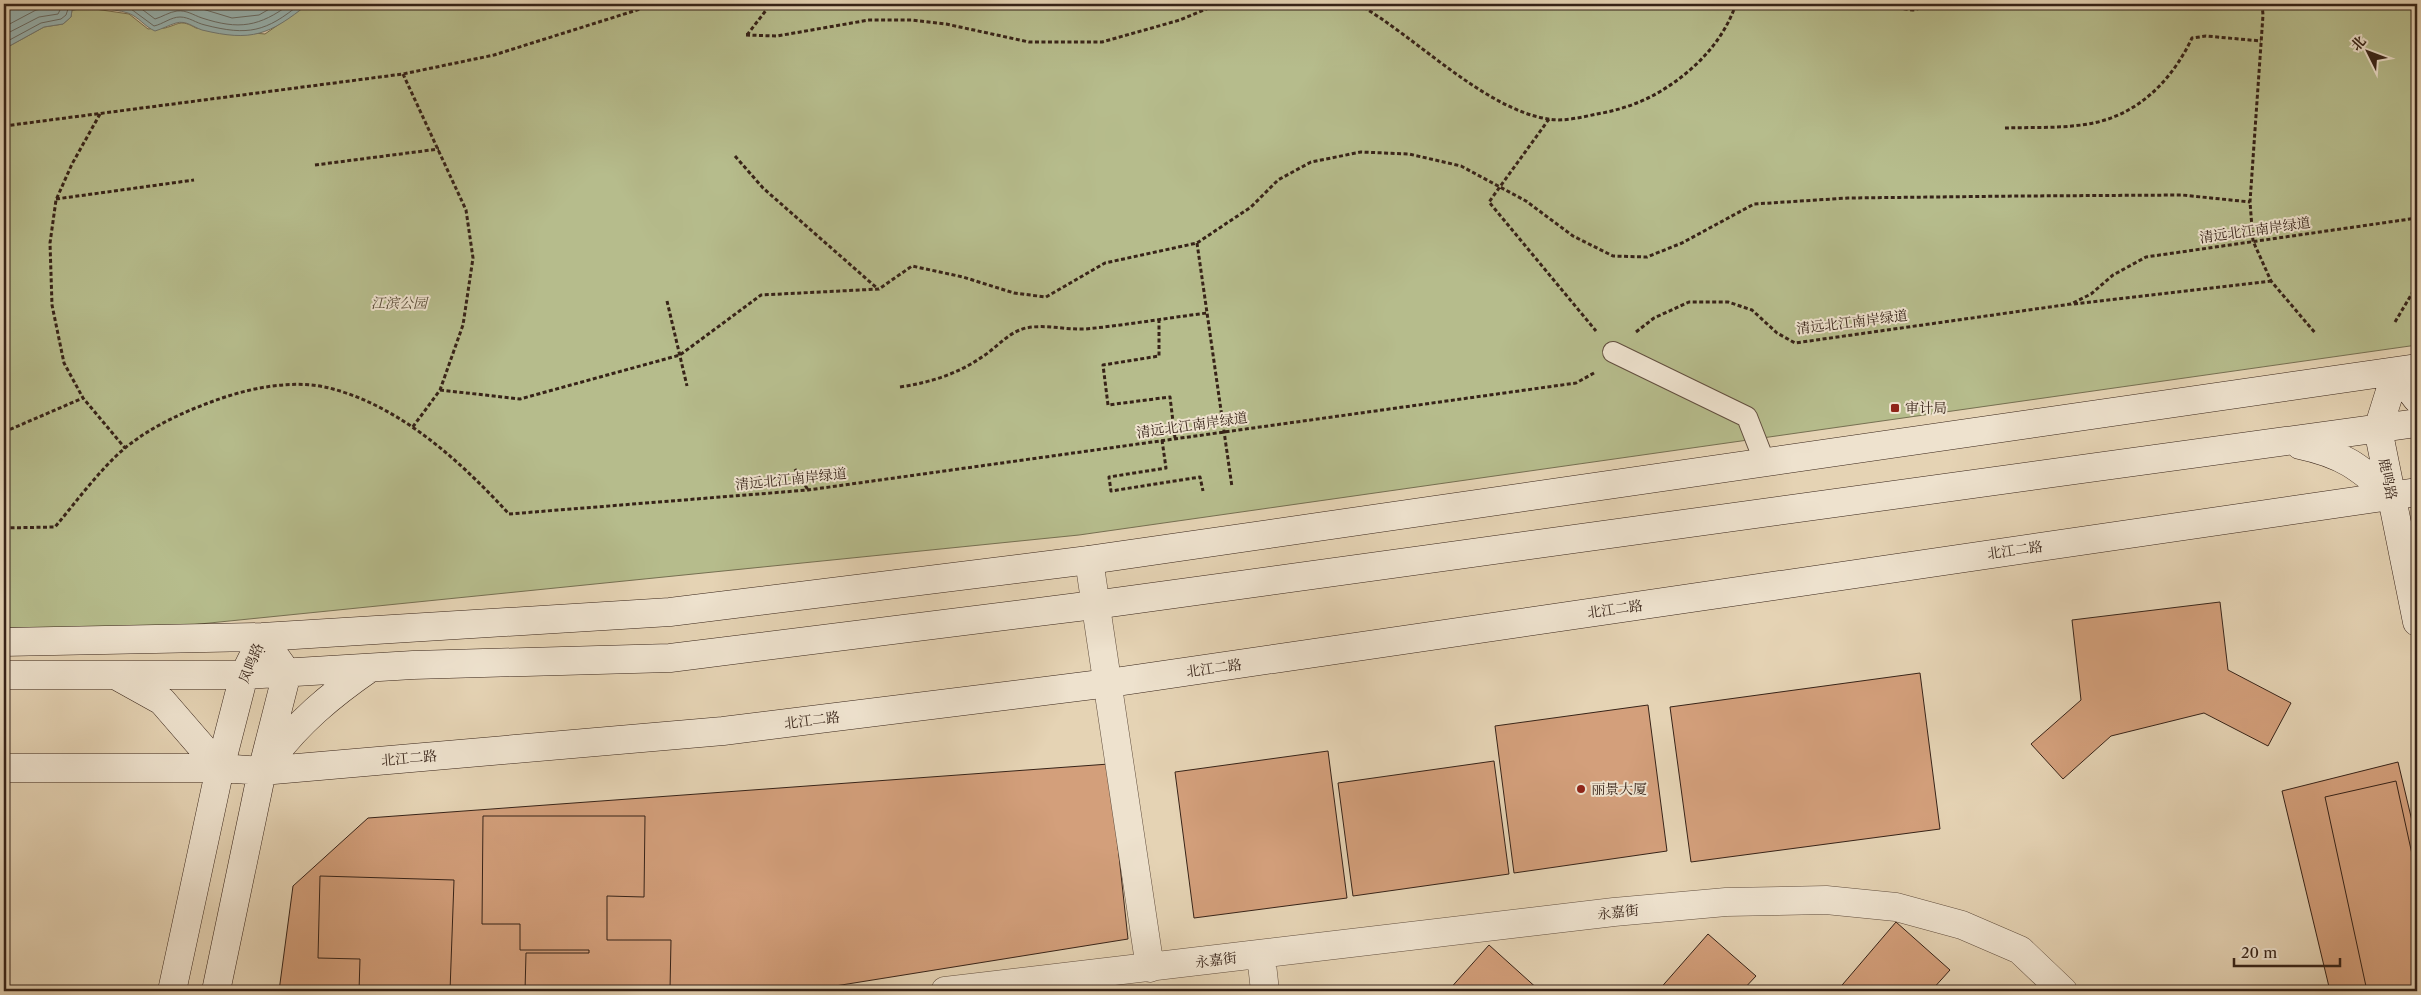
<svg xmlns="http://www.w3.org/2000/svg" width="2421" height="995" font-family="'Libre Caslon Text','Noto Serif SC',serif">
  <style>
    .green { fill: #b6bc8c; stroke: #767052 }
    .water { fill: #98b6b5; stroke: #717b76 }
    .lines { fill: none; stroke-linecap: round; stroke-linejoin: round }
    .shore { stroke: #686c66; stroke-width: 1 }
    .building { fill: #d39f7b; stroke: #372318 }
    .lane-casing { stroke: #624f3f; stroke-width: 22 }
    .street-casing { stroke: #624f3f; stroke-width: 29 }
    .secondary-casing { stroke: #372318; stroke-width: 29 }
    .path { stroke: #372318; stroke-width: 3; stroke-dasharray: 4 2.5; stroke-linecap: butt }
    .lane { stroke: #eee2ce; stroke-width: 20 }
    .street { stroke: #eee2ce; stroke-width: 28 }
    .secondary { stroke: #eee2ce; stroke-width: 28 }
    .poi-dot { fill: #8f2418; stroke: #eee2ce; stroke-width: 2 }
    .labels { text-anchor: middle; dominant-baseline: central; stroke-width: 4; stroke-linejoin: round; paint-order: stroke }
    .street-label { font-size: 14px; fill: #372318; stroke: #eee2ce }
    .park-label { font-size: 14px; font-style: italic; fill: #574935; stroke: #eee2ce }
    .poi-label { font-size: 14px; fill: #372318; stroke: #eee2ce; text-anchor: start }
  </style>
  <rect width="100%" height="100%" fill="#e5d3b4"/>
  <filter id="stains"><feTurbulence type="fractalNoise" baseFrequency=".004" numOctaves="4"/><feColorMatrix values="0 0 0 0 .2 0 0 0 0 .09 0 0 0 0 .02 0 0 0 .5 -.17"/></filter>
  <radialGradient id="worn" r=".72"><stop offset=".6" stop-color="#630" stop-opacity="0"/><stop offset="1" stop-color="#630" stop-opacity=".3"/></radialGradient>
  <path class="green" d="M308 4H2113L2174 9 2273 8 2309 4H2417V345L1079 535 170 627 4 628V49L44 27 63 24 71 17 72 10 88 8 129 14 148 29C153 28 159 29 165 28 180 24 180 19 196 28L265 34Z"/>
  <path class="water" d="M4 4H308C269 35 252 42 202 30 193 27 186 20 176 23 169 25 162 29 155 31 145 27 139 17 128 13 112 8 89 8 72 10L71 17 63 24 44 27 4 49Z
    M2113 4H2309C2245 11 2177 12 2113 4Z"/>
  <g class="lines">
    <path class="shore" d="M94 4 131 9 154 26C163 24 171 17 180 17 189 17 196 23 205 25 248 36 266 32 300 4
      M135 4 155 19C162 17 169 12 177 11 187 10 193 15 202 18 239 30 259 27 290 4
      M186 4 232 18 259 15 278 4
      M4 27 36 10 53 7 55 4
      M4 35 39 17 58 14 63 4
      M4 43 41 23 61 19 66 15 69 6 81 4"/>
  </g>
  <path class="building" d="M2220 602 2228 670 2291 703 2268 746 2204 713 2111 736 2063 779 2031 744 2081 700 2072 620Z
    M1920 673 1940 829 1691 862 1670 707Z
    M1648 705 1667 851 1514 873 1495 726Z
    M1328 751 1347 898 1194 918 1175 772Z
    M1494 761 1509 874 1353 896 1338 783Z
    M2398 762 2417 842V991H2330L2282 791Z
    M1109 764 1128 939 804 991H279L293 886 368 818Z
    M2396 781 2417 877V991H2367L2325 797Z
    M483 816H645L644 897 607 896V940H671L670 989H684V991H525L526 953H589V950H520V924H482Z
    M320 876 454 880 450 991H359L360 959 318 958Z
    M1896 922 1950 970 1931 991H1837Z
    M1708 934 1756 976 1742 991H1658Z
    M1489 945 1540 991H1448Z"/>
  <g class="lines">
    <defs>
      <path id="lane" d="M1613 352 1747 417 1765 463"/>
      <path id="street" d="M1089 560 1150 968
        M1261 955 1265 991
        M945 991 1614 912 1726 902 1826 900 1896 907 1962 925 2020 950 2063 991"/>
      <path id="secondary" d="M2396 372 2378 429 2417 622
        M2396 372 2417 399
        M2300 445C2343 454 2359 467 2391 495
        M4 642 262 637 670 612 1089 560 2417 368
        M4 675H244L413 665 670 658 1094 605 2417 423
        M117 676 162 701 220 768
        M269 762C297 723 331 695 370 668
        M4 768H220L262 771 723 731 1109 683 2417 492
        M172 991 220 768 244 675 252 659
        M216 991 262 771 287 673 277 659"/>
    </defs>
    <use href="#lane" class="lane-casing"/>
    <use href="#street" class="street-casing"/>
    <use href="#secondary" class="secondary-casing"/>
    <path class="path" d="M1358 4C1415 36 1484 109 1548 119 1563 122 1582 117 1597 114 1620 110 1641 103 1661 91 1694 71 1723 42 1736 4
      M1865 4 1913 10 1936 4
      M2262 4 2263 15 2250 202 2253 241 2271 281 2316 334
      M746 35 777 36 869 20H912L946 24 1029 42H1102L1180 20 1218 4
      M747 35 767 9 768 4
      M2415 45 2417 42
      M403 74 466 210 473 258 463 325 440 390 412 428
      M100 114 72 164 56 200 50 243 52 305 64 363 83 398 125 448
      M1549 119 1489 202 1596 331
      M4 126 403 74 494 55 656 4
      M2005 128C2035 127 2068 129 2098 122 2142 111 2173 78 2192 38L2206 36 2261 41
      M735 156 763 188 878 289
      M315 165 439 149
      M56 199 194 180
      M1197 243 1232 487
      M667 301 687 386
      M2074 304 2271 281
      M1159 319V356L1103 365 1108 405 1170 397 1175 438
      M2395 322 2417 285
      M1636 332 1654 318 1689 302H1728L1752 310 1777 333 1795 343 2071 304 2091 294 2113 275 2146 257 2417 218
      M900 387C932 382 958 374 985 355 998 346 1009 332 1026 328 1046 324 1065 330 1086 329 1126 325 1167 318 1207 313
      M440 390 520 399 680 355 761 295 879 289 912 266 963 277 1014 293 1046 297 1105 263 1197 243 1251 207 1278 180 1311 162 1361 152 1409 154 1461 166 1526 201 1573 236 1613 256 1647 257 1682 243 1754 204 1848 198 2020 196 2182 195 2250 202
      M4 432 83 398
      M1162 440 1166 468 1109 477 1111 491 1200 477 1203 491
      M795 469 808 490
      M4 528 55 527C76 502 101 468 125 448 151 427 181 413 211 402 248 388 295 378 333 389 403 408 462 463 509 514L808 490 1576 383 1594 373"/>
    <use href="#lane" class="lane"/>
    <use href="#street" class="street"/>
    <use href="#secondary" class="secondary"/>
  </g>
  <g class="poi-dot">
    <rect x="1890" y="403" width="10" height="10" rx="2.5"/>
    <circle cx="1581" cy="789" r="5"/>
  </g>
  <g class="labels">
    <g class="street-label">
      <text transform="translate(2255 230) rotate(-8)">清远北江南岸绿道</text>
      <text transform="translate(1852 322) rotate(-7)">清远北江南岸绿道</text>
      <text transform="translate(1192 425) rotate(-8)">清远北江南岸绿道</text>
      <text transform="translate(791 479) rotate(-6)">清远北江南岸绿道</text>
      <text transform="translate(2388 479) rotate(79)">鹿鸣路</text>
      <text transform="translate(2015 550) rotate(-8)">北江二路</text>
      <text transform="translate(1615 609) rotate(-8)">北江二路</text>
      <text transform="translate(251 663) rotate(-68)">凤鸣路</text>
      <text transform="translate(1214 668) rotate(-8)">北江二路</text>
      <text transform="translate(812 720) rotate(-7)">北江二路</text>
      <text transform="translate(409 758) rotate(-5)">北江二路</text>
      <text transform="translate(1618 912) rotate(-6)">永嘉街</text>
      <text transform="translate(1216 960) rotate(-7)">永嘉街</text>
    </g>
    <g class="park-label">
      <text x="399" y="303">江滨公园</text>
    </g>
    <g class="poi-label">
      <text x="1905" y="408">审计局</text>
      <text x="1591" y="789">丽景大厦</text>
    </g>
  </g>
  <rect width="2421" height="995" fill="none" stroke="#e5d3b4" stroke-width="20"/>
  <rect x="5" y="5" width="2411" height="985" fill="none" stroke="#372318" stroke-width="2.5"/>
  <rect x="10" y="10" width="2401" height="975" fill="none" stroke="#372318"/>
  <g transform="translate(2368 52) rotate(312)" stroke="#eee2ce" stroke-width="4" paint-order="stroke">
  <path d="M0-4L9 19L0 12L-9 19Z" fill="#372318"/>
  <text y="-8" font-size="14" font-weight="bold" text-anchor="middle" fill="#372318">北</text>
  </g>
  <path d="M2234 958v8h106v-8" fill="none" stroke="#372318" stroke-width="2.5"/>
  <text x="2241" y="958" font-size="15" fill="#372318" stroke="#eee2ce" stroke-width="4" paint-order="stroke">20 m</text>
  <rect width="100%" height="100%" filter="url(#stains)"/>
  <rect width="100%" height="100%" fill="url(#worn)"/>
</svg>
